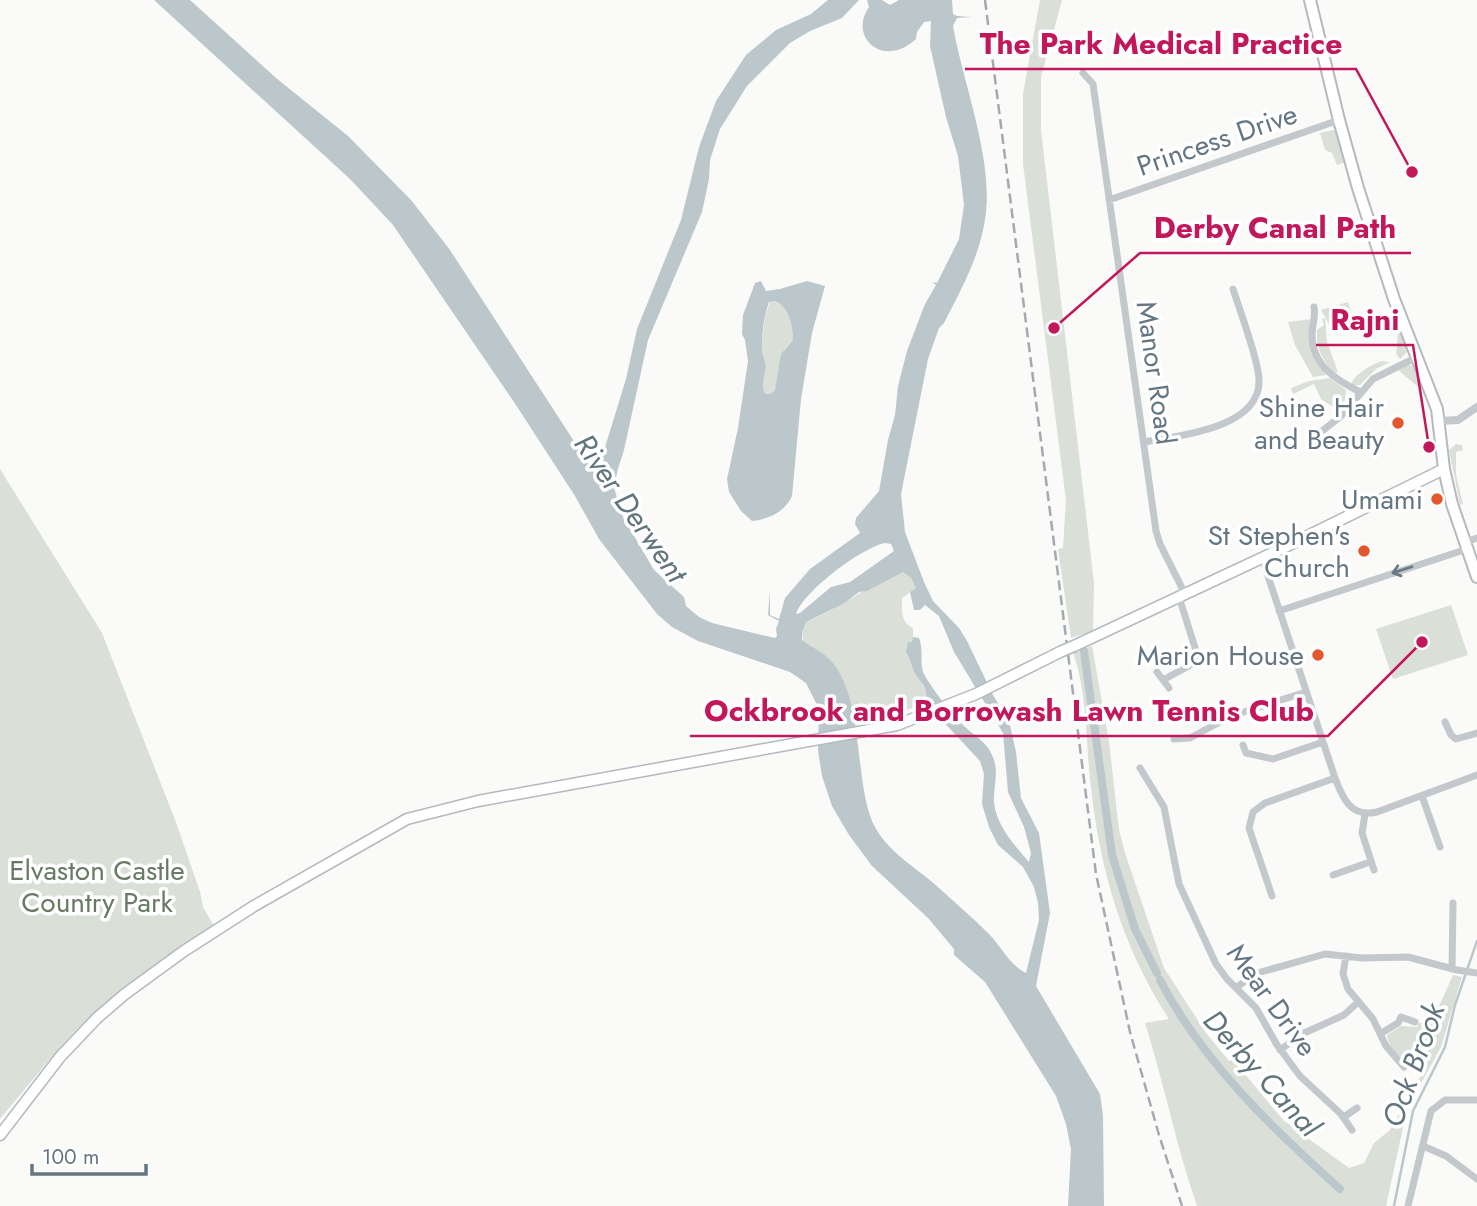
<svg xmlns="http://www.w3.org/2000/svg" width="1477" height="1206" font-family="Jost,sans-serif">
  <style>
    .green { fill: #dadfd7 }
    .water { fill: #bbc7cb; fill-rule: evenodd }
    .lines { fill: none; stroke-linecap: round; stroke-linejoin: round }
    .stream { stroke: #bbc7cb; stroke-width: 2.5 }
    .canal { stroke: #bbc7cb; stroke-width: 8 }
    .secondary-casing { stroke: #b3babf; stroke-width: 13 }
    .primary-casing { stroke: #b5babe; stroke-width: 14 }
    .minor { stroke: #c3c8cc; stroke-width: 7 }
    .tertiary { stroke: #c3c8cc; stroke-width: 8 }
    .secondary { stroke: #fff; stroke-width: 10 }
    .primary { stroke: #fff; stroke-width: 10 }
    .rail { stroke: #a2aab0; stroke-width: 2.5; stroke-dasharray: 10 5; stroke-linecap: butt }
    .secondary-bridge-casing { stroke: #b3babf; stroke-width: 13; stroke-linecap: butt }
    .secondary-bridge { stroke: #fff; stroke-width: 10 }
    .oneway { stroke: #6a7a87 }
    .poi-dot { fill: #e4572e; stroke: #fff; stroke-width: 2.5 }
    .labels { text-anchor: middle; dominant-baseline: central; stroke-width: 7; stroke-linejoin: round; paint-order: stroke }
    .street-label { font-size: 28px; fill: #657683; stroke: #fff }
    .poi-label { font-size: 28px; fill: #657683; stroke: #fff; text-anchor: end }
    .park-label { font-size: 28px; fill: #687a64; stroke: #fff }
    .water-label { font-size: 30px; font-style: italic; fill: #60757c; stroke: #fff }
    .leader { fill: none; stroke: #c2185b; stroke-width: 2.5 }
    .callout-dot { fill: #c2185b; stroke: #fff; stroke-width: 2.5 }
    .callout-label { font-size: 30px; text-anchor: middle; font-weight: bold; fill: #c2185b; stroke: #fff; stroke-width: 7; stroke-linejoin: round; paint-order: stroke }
  </style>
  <rect width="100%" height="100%" fill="#fafaf8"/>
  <path class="green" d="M1040 0H1062L1041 77V130L1094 583 1093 631 1071 638 1058 549 1063 548 1066 500 1023 164V94Z
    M1333 130 1336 132 1345 162 1337 165 1332 153 1325 150 1320 133Z
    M775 301C789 307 793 326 793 340L785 348 775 390 771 394H764C760 384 765 377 766 367 766 359 761 353 762 345 763 330 764 316 770 302Z
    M1348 302 1353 318 1330 326 1321 310Z
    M1325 318 1327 342 1338 372 1334 373C1322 359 1316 349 1317 330L1324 325 1322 319Z
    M1312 319 1311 350 1326 375 1313 377 1295 345 1288 322Z
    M1399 323 1409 350 1400 359 1396 354Z
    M1382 361 1390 362 1376 369 1360 385H1351C1354 374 1371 365 1382 361Z
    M1408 365 1413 366 1423 391 1398 370Z
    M1330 378 1346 390 1344 406 1340 412 1321 399 1314 384 1293 394 1291 388 1309 381Z
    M1456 444 1462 445 1463 450 1456 452V475L1463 504 1460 505 1449 450Z
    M0 469 102 633 177 825 200 892 203 907 214 926C162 960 108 995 66 1041 43 1066 22 1093 0 1119Z
    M903 572 911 578 916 588 902 598C902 610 900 622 913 628V664L928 696 925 702 916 707 854 725C848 688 839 661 803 642L802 632 805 622C840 610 868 583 903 572Z
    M1451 605 1468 655 1393 679 1376 629Z
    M1092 646 1109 742 1119 830 1125 853 1164 968 1206 1033 1229 1061 1233 1060 1284 1121 1349 1168 1364 1163 1374 1143 1390 1130 1422 1074C1408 1063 1390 1056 1387 1035L1401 1026 1417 1027 1419 1023 1433 1020 1453 975 1462 977 1441 1047 1407 1109 1386 1206H1197C1176 1146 1164 1083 1145 1023L1169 1019C1121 945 1099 867 1090 779 1086 740 1087 690 1073 653Z"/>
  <path class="water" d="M154 0H190L276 78 348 136 411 200 450 250 594 472 598 470 626 379 637 329 681 220 699 147 716 101 746 55 776 30 811 14 828 0H859L842 18 810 31 790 43 747 86 720 129 710 160 709 179 702 212 648 340 624 450 617 472 615 491 623 517 654 570 684 597 686 606 699 617 712 623 775 638 777 636 776 629 779 621 768 615 770 591V615L779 619 785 598 810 569 860 533 855 524 856 518 879 491 888 440 895 415 898 386 907 351 925 304 936 285 932 282 937 283 959 239 964 205 958 156 946 117 930 46 931 21 924 22 917 32 916 39C882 70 848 36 869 7L867 0H882L890 5 899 0H952L953 14 957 16 972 17 957 18 953 26C963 83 992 155 986 212 982 252 962 288 944 323L939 328 928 359 901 494 905 532 924 582 933 601 959 628 967 641 993 695 1009 721 1016 752 1021 798 1039 833 1050 913 1036 986 1100 1094 1103 1116 1104 1206H1068L1071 1149 1066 1124 1056 1096 985 982 954 955V949L928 918 872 866 849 835 832 806 822 776 818 751 819 709 806 683 790 672 698 641 672 627 657 614 599 539 575 496 514 402 393 225 350 179ZM885 543 891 544 894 551 850 582 831 587 800 613 796 614C804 591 861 548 885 543ZM903 572 911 578 916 588 910 592 914 610H920L925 605 939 616 954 652 1003 733 1008 792 1024 827 1031 853 1029 862C1014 845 997 826 994 803 993 786 1000 771 992 755 986 741 973 735 963 725 951 713 932 689 924 674 919 664 924 651 919 638L913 637 912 642H908L906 652C911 659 912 669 916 675 923 685 929 690 925 702L980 761 984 774 982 804 989 827 998 845 1023 867 1034 887 1038 903 1039 920 1026 973C1011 966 1001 947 990 935 971 916 951 899 931 881 910 864 883 847 872 821 854 775 864 701 832 662 824 652 812 648 802 640V632L806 622 843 604 859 592 867 591Z
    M761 281 766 291 780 289 807 281 825 286 812 333 801 399 792 496C785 512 769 519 752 521L741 511 729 492 727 479 738 428 748 361 745 340 742 334 743 315 755 283ZM775 301C789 307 793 326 793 340L781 354 775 390 771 394H765C760 385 765 377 766 367 766 360 761 353 762 346 762 330 764 317 769 302Z"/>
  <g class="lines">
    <path class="stream" d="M1394 1206 1413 1111 1445 1047 1455 1005 1477 941"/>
    <path class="canal" d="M1084 651 1112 855 1135 929 1157 973
      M1160 980C1202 1061 1272 1128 1340 1189"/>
    <defs>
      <path id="secondary" d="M1074 646 1279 550 1444 469
        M0 1135 60 1057 97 1018 125 994 184 951 254 906 407 819 478 801 897 725 976 694 1060 652"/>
      <path id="primary" d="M1310 0 1339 120 1358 188 1394 299 1437 409 1444 469 1452 504 1477 577"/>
    </defs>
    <use href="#secondary" class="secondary-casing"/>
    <use href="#primary" class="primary-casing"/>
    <path class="minor" d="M1083 73 1093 84 1156 531 1160 544 1185 594
      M1109 200 1339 120
      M1314 307C1316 317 1312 325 1312 335 1312 365 1336 380 1360 392
      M1316 436 1341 416 1373 379 1417 357
      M1144 442C1179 436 1262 428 1259 379 1258 358 1240 311 1233 289
      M1465 542 1477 538
      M1262 558 1335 778C1343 799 1351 818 1377 812L1477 775
      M1279 611 1467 549
      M1157 672 1169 688
      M1163 680 1192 664 1197 654 1179 597
      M1445 722 1451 735 1456 739 1477 733
      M1174 739 1190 738 1231 716 1306 692
      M1243 745 1246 753 1273 759 1323 742
      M1140 768 1164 807 1179 884 1216 964 1227 979 1256 1008 1277 1045 1300 1076 1341 1114 1352 1130
      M1422 796 1440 847
      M1365 814 1362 833 1374 870
      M1333 875 1370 862
      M1272 896 1249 828 1253 812 1265 803 1335 778
      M1346 956 1343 974 1348 989 1373 1019 1386 1046 1404 1067
      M1452 969 1453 903
      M1236 988 1254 974 1325 954 1362 958 1408 957 1457 970 1477 973
      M1380 1034 1398 1023 1401 1017 1415 1022
      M1280 1050 1302 1034 1344 1015 1357 1003
      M1344 1117 1357 1108
      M1423 1146 1446 1156 1477 1179
      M1408 1206 1431 1111 1445 1100H1477"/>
    <path class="tertiary" d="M1439 421 1458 420 1477 407"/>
    <use href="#secondary" class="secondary"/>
    <use href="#primary" class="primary"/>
    <path class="rail" d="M985 0 1096 874 1130 1032 1159 1135 1182 1206"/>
    <defs>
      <path id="secondary-bridge" d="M1060 652 1074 646"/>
    </defs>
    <use href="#secondary-bridge" class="secondary-bridge-casing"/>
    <use href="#secondary-bridge" class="secondary-bridge"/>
  </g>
  <defs><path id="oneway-shaft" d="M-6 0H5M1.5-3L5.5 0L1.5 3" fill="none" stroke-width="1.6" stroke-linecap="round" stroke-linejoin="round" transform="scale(1.75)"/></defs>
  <use class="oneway" href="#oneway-shaft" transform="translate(1402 570) rotate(162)"/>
  <g class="poi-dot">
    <circle cx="1398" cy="423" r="7"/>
    <circle cx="1437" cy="499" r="7"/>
    <circle cx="1364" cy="551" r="7"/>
    <circle cx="1318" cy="655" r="7"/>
  </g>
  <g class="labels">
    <g class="street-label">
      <text transform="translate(1217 140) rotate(-19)">Princess Drive</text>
      <text transform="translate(1156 373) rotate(82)">Manor Road</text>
      <text transform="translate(1272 1000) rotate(54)">Mear Drive</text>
    </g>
    <g class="poi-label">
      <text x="1384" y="407">Shine Hair<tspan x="1384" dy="32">and Beauty</tspan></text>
      <text x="1423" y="499">Umami</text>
      <text x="1350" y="535">St Stephen's<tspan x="1350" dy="32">Church</tspan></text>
      <text x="1304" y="655">Marion House</text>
    </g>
    <g class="park-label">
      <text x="97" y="870">Elvaston Castle<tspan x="97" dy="32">Country Park</tspan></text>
    </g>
    <g class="water-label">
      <text transform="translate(631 508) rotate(55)">River Derwent</text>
      <text transform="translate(1413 1065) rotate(-70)">Ock Brook</text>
      <text transform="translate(1262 1073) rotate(48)">Derby Canal</text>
    </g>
  </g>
  <path class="leader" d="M1412 172L1356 69H965M1054 328L1140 253H1411M1429 447L1413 345H1316M1422 642L1328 736H690"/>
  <g class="callout-dot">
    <circle cx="1412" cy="172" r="7"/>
    <circle cx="1054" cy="328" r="7"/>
    <circle cx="1429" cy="447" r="7"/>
    <circle cx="1422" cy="642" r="7"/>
  </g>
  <g class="callout-label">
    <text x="1161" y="54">The Park Medical Practice</text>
    <text x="1275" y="238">Derby Canal Path</text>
    <text x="1365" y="330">Rajni</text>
    <text x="1009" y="721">Ockbrook and Borrowash Lawn Tennis Club</text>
  </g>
  <path d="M32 1164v10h114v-10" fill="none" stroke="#657683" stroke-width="3.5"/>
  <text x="42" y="1164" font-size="21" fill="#657683" stroke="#ffffff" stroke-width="5" paint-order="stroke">100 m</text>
</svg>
